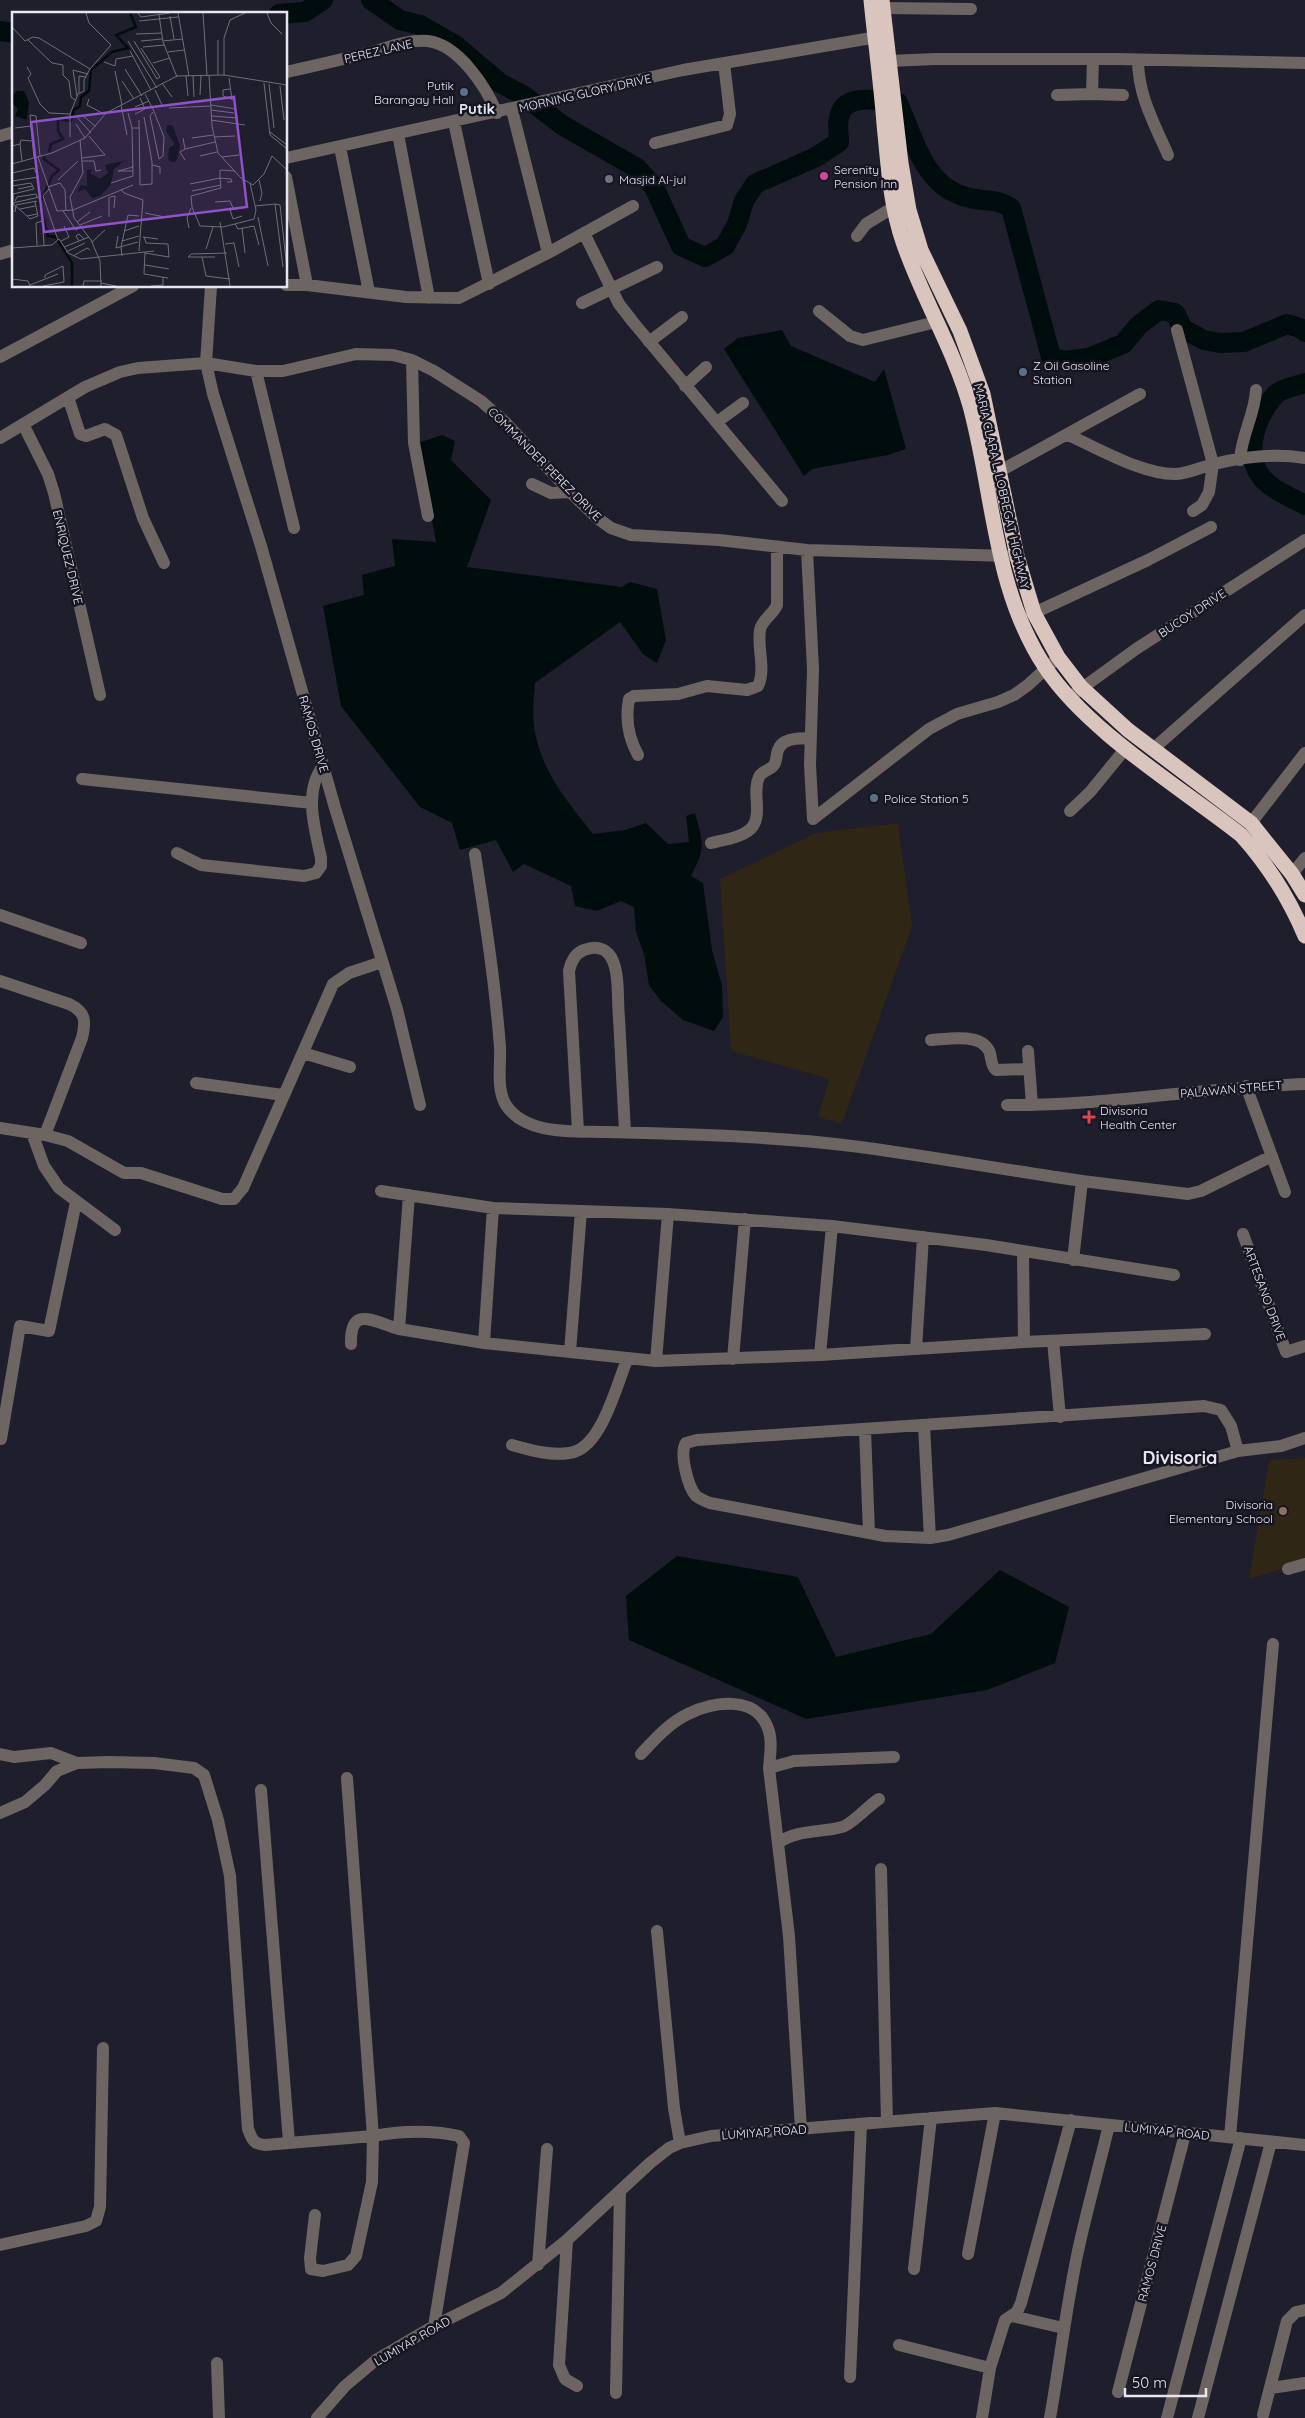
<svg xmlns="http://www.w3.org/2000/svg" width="1305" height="2418" font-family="Quicksand,sans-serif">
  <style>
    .education { fill: #2f2616 }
    .water { fill: #010d0d }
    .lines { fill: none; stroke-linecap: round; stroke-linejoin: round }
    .river { stroke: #010d0d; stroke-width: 20 }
    .street { stroke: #6d6562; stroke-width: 12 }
    .highway { stroke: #dac5be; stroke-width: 15 }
    .service-dot { fill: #5c6f8a; stroke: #161522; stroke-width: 2 }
    .hotel-dot { fill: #d1479c; stroke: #161522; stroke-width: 2 }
    .worship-dot { fill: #6b7280; stroke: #161522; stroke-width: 2 }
    .health-dot { fill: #e0444e; stroke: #161522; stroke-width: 2 }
    .education-dot { fill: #8d6e63; stroke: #161522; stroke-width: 2 }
    .labels { text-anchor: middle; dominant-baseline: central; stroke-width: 5; stroke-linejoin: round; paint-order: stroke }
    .street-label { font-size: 12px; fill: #e7e6f0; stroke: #161522 }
    .poi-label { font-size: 12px; fill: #e7e6f0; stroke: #161522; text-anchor: start }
    .quarter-label { font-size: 15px; font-weight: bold; fill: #e7e6f0; stroke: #161522 }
    .district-label { font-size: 18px; font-weight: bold; fill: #e7e6f0; stroke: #161522 }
    .inset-river { fill: none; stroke: #010d0d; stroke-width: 2.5 }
    .inset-road { fill: none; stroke: #6f6e7a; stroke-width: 1 }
    .view { fill: #9151c9; fill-opacity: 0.15; stroke: #9151c9; stroke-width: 2.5 }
    .inset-edge { fill: none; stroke: #e7e6f0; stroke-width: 2.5 }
  </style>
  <rect width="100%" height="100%" fill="#1f1e2c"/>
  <path class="education" d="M898 823 912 926 842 1124 818 1117 829 1079 731 1051 720 879 816 833Z
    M1305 1458V1562L1249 1579 1269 1460Z"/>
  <path class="water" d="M782 330 791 346 875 382 884 369 906 449 888 455 812 469 804 476 724 349 738 338Z
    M442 435 455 441 451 460 491 500 467 567 622 587 630 582 657 589 666 640 657 663 643 654 620 622 535 683C534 697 532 712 534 726 540 770 566 800 593 834L625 830 646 823 668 844 689 842 686 816 695 813C703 842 706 848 691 876L703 883 712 950 722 986 723 1017 714 1031 683 1020 660 1000 649 985 644 954 636 932 634 907 621 901 597 911 575 906 571 886 524 864 513 872 496 840 460 850 452 823 420 807 341 706 323 606 364 595 362 575 395 566 392 539 436 542 418 443Z
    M677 1556 798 1577 836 1657 931 1634 1000 1570 1069 1607 1055 1663 987 1690 806 1719 629 1640 626 1596Z"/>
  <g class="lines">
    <path class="river" d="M371 0 400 20 420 25 455 45 500 83 523 95 562 125 637 168 654 187 681 246 705 257 725 246 737 224 744 201 755 184 816 157 839 142C839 134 837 125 839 118 843 91 881 101 898 103 915 141 924 188 970 198 986 202 996 198 1011 208L1051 357 1065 361 1088 358 1123 344 1139 325 1159 310 1175 313 1183 329 1204 340 1220 343 1244 342 1287 324 1300 328 1305 332
      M279 14 305 12 323 0
      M0 31 14 33
      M1305 383C1296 386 1283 388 1276 394 1257 414 1243 451 1260 475 1269 489 1291 497 1305 505"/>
    <path class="street" d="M883 8 971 9
      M1138 60C1138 95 1154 123 1168 155
      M888 61 936 59H1116L1305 63
      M286 72C315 66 343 59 372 52 389 47 410 39 428 41 459 45 486 87 497 113
      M1092 94 1123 95
      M1057 95 1092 94 1093 59
      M454 122 489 284
      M398 134 429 298
      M0 136 14 132
      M655 143 727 125 730 114 724 63
      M340 147 369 292
      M286 158 683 70 883 36
      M286 177 307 285
      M584 233 619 304 633 322 782 501
      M857 236 866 224 894 207
      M548 253 633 206
      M0 254 14 250
      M286 285H307L406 297 459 298 548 253 512 110
      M211 286 206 363 213 394 261 546 335 808 397 1009 420 1105
      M582 303 657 267
      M819 311 850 336 863 340 936 322
      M1177 330 1213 464 1209 492 1202 505 1193 511
      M649 342 682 317
      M0 357 133 286
      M412 360 414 443 428 516
      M256 371 294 528
      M685 386 706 367
      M68 397 80 434 86 436 105 429 116 435 143 518 164 563
      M717 422 743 403
      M23 424 48 474 54 493 100 695
      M1068 435C1098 448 1143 475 1176 474 1190 473 1201 467 1214 464 1243 457 1275 453 1305 458
      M0 438 85 387 120 372 138 368 206 363 256 371H283L356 354 393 355 412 360 434 371 481 401 506 423 570 492 597 518 611 528 631 535 719 540 807 550 1008 556
      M1240 460C1241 436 1255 414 1256 390
      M991 476 1140 394
      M532 484 551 493 570 492
      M807 550 813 669 810 765 813 819
      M1034 613 1148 560 1211 527
      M1074 694 1136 649 1305 540
      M1153 749 1305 615
      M638 755C628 737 625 720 629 699L634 696 678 694 707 686 747 690 758 686C766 670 757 648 760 630 762 619 773 615 777 605V548
      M82 779 312 803
      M1070 811 1090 792 1126 748
      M813 819 929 729 957 714 998 702 1014 695 1028 685 1053 662
      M1251 823 1305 753
      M711 843C723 840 746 837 753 826 762 813 752 791 759 777 762 770 770 771 774 765 777 761 776 755 778 750 783 737 799 739 811 738
      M177 853 201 865 304 876 316 873 321 866V858C315 828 303 793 323 766
      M475 854C485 918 495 982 500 1047 501 1065 496 1089 506 1105 525 1135 573 1131 604 1132 686 1134 771 1136 852 1146 929 1156 1005 1170 1082 1181L1073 1260
      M1292 874 1305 858
      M0 915 81 943
      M0 981 69 1004C86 1012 86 1021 82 1038L45 1135
      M931 1040C947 1039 978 1033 988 1049 993 1056 989 1064 996 1070L1029 1069
      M1028 1051 1032 1105
      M303 1053 350 1067
      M196 1083 283 1095
      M1246 1086 1285 1192
      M1007 1105C1108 1106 1205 1087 1305 1084
      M0 1128 45 1135 68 1141 124 1173H141L222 1199H234L243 1188 333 984 349 973 382 962
      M578 1131 569 971C571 962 575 953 584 950 594 946 605 947 611 957 620 973 617 999 619 1018 621 1056 623 1094 625 1132
      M32 1133 44 1166 59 1188 115 1230
      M1082 1181 1188 1194 1201 1191 1272 1156
      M381 1191 493 1208 668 1214 832 1226 986 1245 1174 1275
      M409 1195 399 1329 484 1343 656 1361 820 1355 1024 1342 1205 1334
      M1243 1234 1286 1352 1305 1346
      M1023 1252 1024 1342
      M1053 1341 1060 1417
      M484 1343 493 1208
      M351 1344C350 1304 374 1322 399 1329
      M916 1349 923 1237
      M570 1352 581 1211
      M820 1355 832 1226
      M733 1359 745 1219
      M656 1361 668 1214
      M924 1426 930 1538
      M865 1430 869 1533
      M1 1439 20 1326 49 1331 76 1202
      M512 1445C530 1450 550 1456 569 1453 601 1450 616 1386 627 1360
      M1238 1451 1231 1426 1221 1410 1204 1406 697 1440 686 1443C679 1453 688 1487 696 1496 700 1499 705 1501 710 1503L885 1536 930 1538 948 1535 1238 1451 1281 1446 1305 1438
      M1288 1569 1305 1564
      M0 1754 14 1757 51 1753 77 1763
      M641 1754C655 1739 669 1723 688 1714 712 1702 754 1695 767 1726 773 1738 770 1755 769 1768
      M347 1778 373 2136C401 2131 431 2130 459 2136L464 2143 434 2326
      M261 1790 289 2142
      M0 1813 25 1802 45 1785 57 1771 77 1763 109 1762 154 1763 194 1768 204 1775 218 1820 230 1876 248 2129C252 2139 253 2144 265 2145L373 2136 372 2182 356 2256 348 2265 323 2271 311 2269 310 2258 315 2215
      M778 1843C798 1829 820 1833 842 1827 851 1825 869 1805 879 1799
      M881 1869 887 2122
      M657 1931 674 2108 680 2143
      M801 2129 789 1936 769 1768 794 1761 894 1757
      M1230 2137 1273 1644
      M567 2240 559 2365 565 2379 577 2386
      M0 2245 86 2226 96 2221 100 2207 103 2048
      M968 2254 995 2113
      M538 2265 547 2149
      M914 2269 931 2118
      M1012 2316 1063 2328
      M899 2345 990 2368
      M217 2363 219 2418
      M850 2377 861 2124
      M1271 2388 1305 2383
      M1118 2392 1185 2134
      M616 2393 620 2191
      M1263 2415 1287 2321 1296 2312 1305 2310
      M317 2418 345 2386 376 2360 434 2326 501 2293 567 2240 650 2163 669 2148 680 2143 711 2136 995 2113 1305 2145
      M982 2418 990 2368 1005 2320 1017 2312 1021 2303 1071 2120
      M1050 2418C1060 2362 1066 2307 1078 2251 1087 2209 1099 2167 1109 2125
      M1167 2418 1241 2138
      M1198 2418 1271 2142"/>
    <path class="highway" d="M871 0C875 41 881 83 884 124 888 163 890 205 903 242 922 298 954 349 970 406 994 494 993 588 1045 667 1087 731 1180 787 1241 835 1268 865 1289 898 1305 936
      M882 0 901 163 909 210 921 250 960 331 983 394 1017 556 1034 613 1058 657 1081 687 1128 730 1251 823 1292 874 1305 895"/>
  </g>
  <g class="service-dot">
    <circle cx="464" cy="92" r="5"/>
    <circle cx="1023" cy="372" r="5"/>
    <circle cx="874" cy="798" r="5"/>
  </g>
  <circle class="hotel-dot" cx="824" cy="176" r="5"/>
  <circle class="worship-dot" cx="609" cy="179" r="5"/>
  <path class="health-dot" d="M1086.5 1109.5h5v5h5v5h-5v5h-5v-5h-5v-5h5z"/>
  <circle class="education-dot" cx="1283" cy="1511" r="5"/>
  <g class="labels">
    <g class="street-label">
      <text transform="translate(378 51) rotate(-13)">PEREZ LANE</text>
      <text transform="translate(585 93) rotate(-13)">MORNING GLORY DRIVE</text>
      <text transform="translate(545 464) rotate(45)">COMMANDER PEREZ DRIVE</text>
      <text transform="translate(1002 486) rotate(77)">MARIA CLARA L. LOBREGAT HIGHWAY</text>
      <text transform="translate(68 557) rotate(77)">ENRIQUEZ DRIVE</text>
      <text transform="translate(1192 613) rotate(-33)">BUCOY DRIVE</text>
      <text transform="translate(314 734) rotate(74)">RAMOS DRIVE</text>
      <text transform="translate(1231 1089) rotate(-5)">PALAWAN STREET</text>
      <text transform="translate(1265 1293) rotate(70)">ARTESANO DRIVE</text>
      <text transform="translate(1167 2131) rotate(6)">LUMIYAP ROAD</text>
      <text transform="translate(764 2132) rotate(-4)">LUMIYAP ROAD</text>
      <text transform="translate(1152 2263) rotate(-75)">RAMOS DRIVE</text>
      <text transform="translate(412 2341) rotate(-30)">LUMIYAP ROAD</text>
    </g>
    <g class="poi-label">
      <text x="454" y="85" text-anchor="end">Putik<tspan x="454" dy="14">Barangay Hall</tspan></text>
      <text x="834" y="169">Serenity<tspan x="834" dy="14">Pension Inn</tspan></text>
      <text x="619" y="179">Masjid Al-jul</text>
      <text x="1033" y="365">Z Oil Gasoline<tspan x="1033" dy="14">Station</tspan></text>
      <text x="884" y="798">Police Station 5</text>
      <text x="1100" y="1110">Divisoria<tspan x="1100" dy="14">Health Center</tspan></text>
      <text x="1273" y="1504" text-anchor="end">Divisoria<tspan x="1273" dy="14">Elementary School</tspan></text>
    </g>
    <g class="quarter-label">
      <text x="477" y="108">Putik</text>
    </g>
    <g class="district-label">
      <text x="1180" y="1457">Divisoria</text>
    </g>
  </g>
  <g transform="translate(12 12)">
    <rect width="275" height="275" fill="#1f1e2c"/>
    <path d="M5 79H12L17 90 15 108 3 104 6 97 0 91V83ZM156 113 161 114 168 134 164 150H160L156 147 157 136 163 132 154 119ZM112 149 102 157 99 172 88 184 80 186 73 177 65 180 69 173 75 174V158L81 157 78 161 88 167 96 161 93 153Z" fill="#010d0d"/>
    <path class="inset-river" d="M37 140 39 132 51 127 46 119V107L59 109 62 98 68 94 69 85 77 79 79 58 100 40 116 36 104 23 124 15 118 1M32 143V147L47 158 40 164 28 191 36 224 44 225 60 251V274"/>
    <path class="inset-road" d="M74 1 77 11 99 33 78 57M126 1 129 5 158 1M166 1 177 64M191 1 195 63M255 1 259 11 270 22M147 3 151 30 165 65M158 4 162 27M127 9 166 5M0 15 13 29 21 25 27 26 78 57 72 68V79L66 82 58 102V125M124 22 150 21M16 28 40 51 51 53V63L57 69 59 85 63 88M116 29 145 76M122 29 145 67 148 65M129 29 150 27M151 29 170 27M131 35 153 33M129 36 148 65M118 39 139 78M156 40 172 38M92 50 103 54 104 47 121 44M141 51 158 46M15 55 19 62 16 66 28 92 37 101 58 102M113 57 130 84M103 59 110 93M197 63 200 114 206 141 229 166 241 173 252 162 260 144 275 158M206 63V28M174 64 176 84M181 64 182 85M212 64V26L218 8 233 1M217 66 220 88M110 69 122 87M150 71 160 85M252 71 258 123 275 137M257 72 262 116M268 74 272 108M218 77 211 78V84L222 88M143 78 151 95M67 81V64L74 65M133 82 141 97 152 125 151 144 147 147 138 104 141 100M188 83 189 64M65 84 61 58 76 62M77 87 75 93 92 102M109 93 115 123M199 93 224 97M123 95 137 89M157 96 199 94M199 98 222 101M116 101 120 116M123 102 133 97 128 86M70 103 83 114M64 104 79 121M199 104 226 106M127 108 128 173M199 108 233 113M64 112 73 126M3 116 19 114M258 120 275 133M77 124 93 143M202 125 223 124M171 126 173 137 203 130M180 126 201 123M68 128 71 161 58 185 62 206 79 228 88 249 89 274M8 132 9 128 20 129M0 134 8 132 10 149M173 137 168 140 173 148M188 144 205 140M26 145 45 199 61 198 121 173M210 145 227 143M22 146 18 103 24 104 28 144M70 146 93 143M70 149H82L84 159 89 158M0 152 40 141 73 126 94 101 165 64 212 63 275 73M140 153 148 155V162M121 155 106 159H121M0 161 22 156 26 165 0 169M46 168 66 149M247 168 250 181 248 189M215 170H220L219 167 208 166 209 176 179 184 180 195 188 214 211 215 242 207 244 198 238 171M99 171 121 164 120 116H127M178 172 208 166V158L223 159M128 173 140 172V150L132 105M0 174 19 171 22 177 1 182V189M36 175 48 171 53 178 54 199M6 177 21 174M37 177 31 184 46 228M109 177 112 181 131 188 127 239M180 179 209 173M97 185V205M98 185 103 184 102 196M3 189 5 185 24 182 25 185M203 190 218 189 221 196M0 191 15 204 25 202M1 191 27 185M263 192 268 193 275 257M243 194 263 192 271 255M8 197 23 194M51 199 64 218 69 215M3 200 4 193 25 189M133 201 153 205M15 204 18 207 26 204 23 190M230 204 221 207 218 198 231 196M246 205 256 254M65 210 78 200M208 210 218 274M223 212 226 217 242 214 247 233M68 213 90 204M177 216 175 206 179 196M230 216 233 241M31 218 32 233M112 219 127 214M106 224 104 236 126 230M131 225 146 227M132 225 134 231 156 232 157 245 133 241M49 229 57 225 52 214M67 229 64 224 67 222 72 227M110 229 127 224M80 230 93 218M213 232 222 231 227 255M25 233 24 211 30 209M52 235 77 225M0 236 40 233 47 227 56 241 69 247 142 239M194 237 201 215M54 240 73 231M133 240 132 262 156 266M61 244 75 236 78 238M110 244 109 235 116 203 127 204M176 245 179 242 215 241M176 245H203M190 245 194 264 218 267M133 253 157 257M0 267 16 269 18 274M89 271 104 274M18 273 46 262M31 274 52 270 51 254 33 263V266M71 274 72 269H90M139 274 151 273V265"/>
    <path class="view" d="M222 85 235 195 32 220 19 110Z"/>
    <rect width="275" height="275" class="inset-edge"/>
  </g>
  <path d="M1125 2388v8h81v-8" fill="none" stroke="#e7e6f0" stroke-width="2.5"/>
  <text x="1132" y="2388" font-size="15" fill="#e7e6f0" stroke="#161522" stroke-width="4" paint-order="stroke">50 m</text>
</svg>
